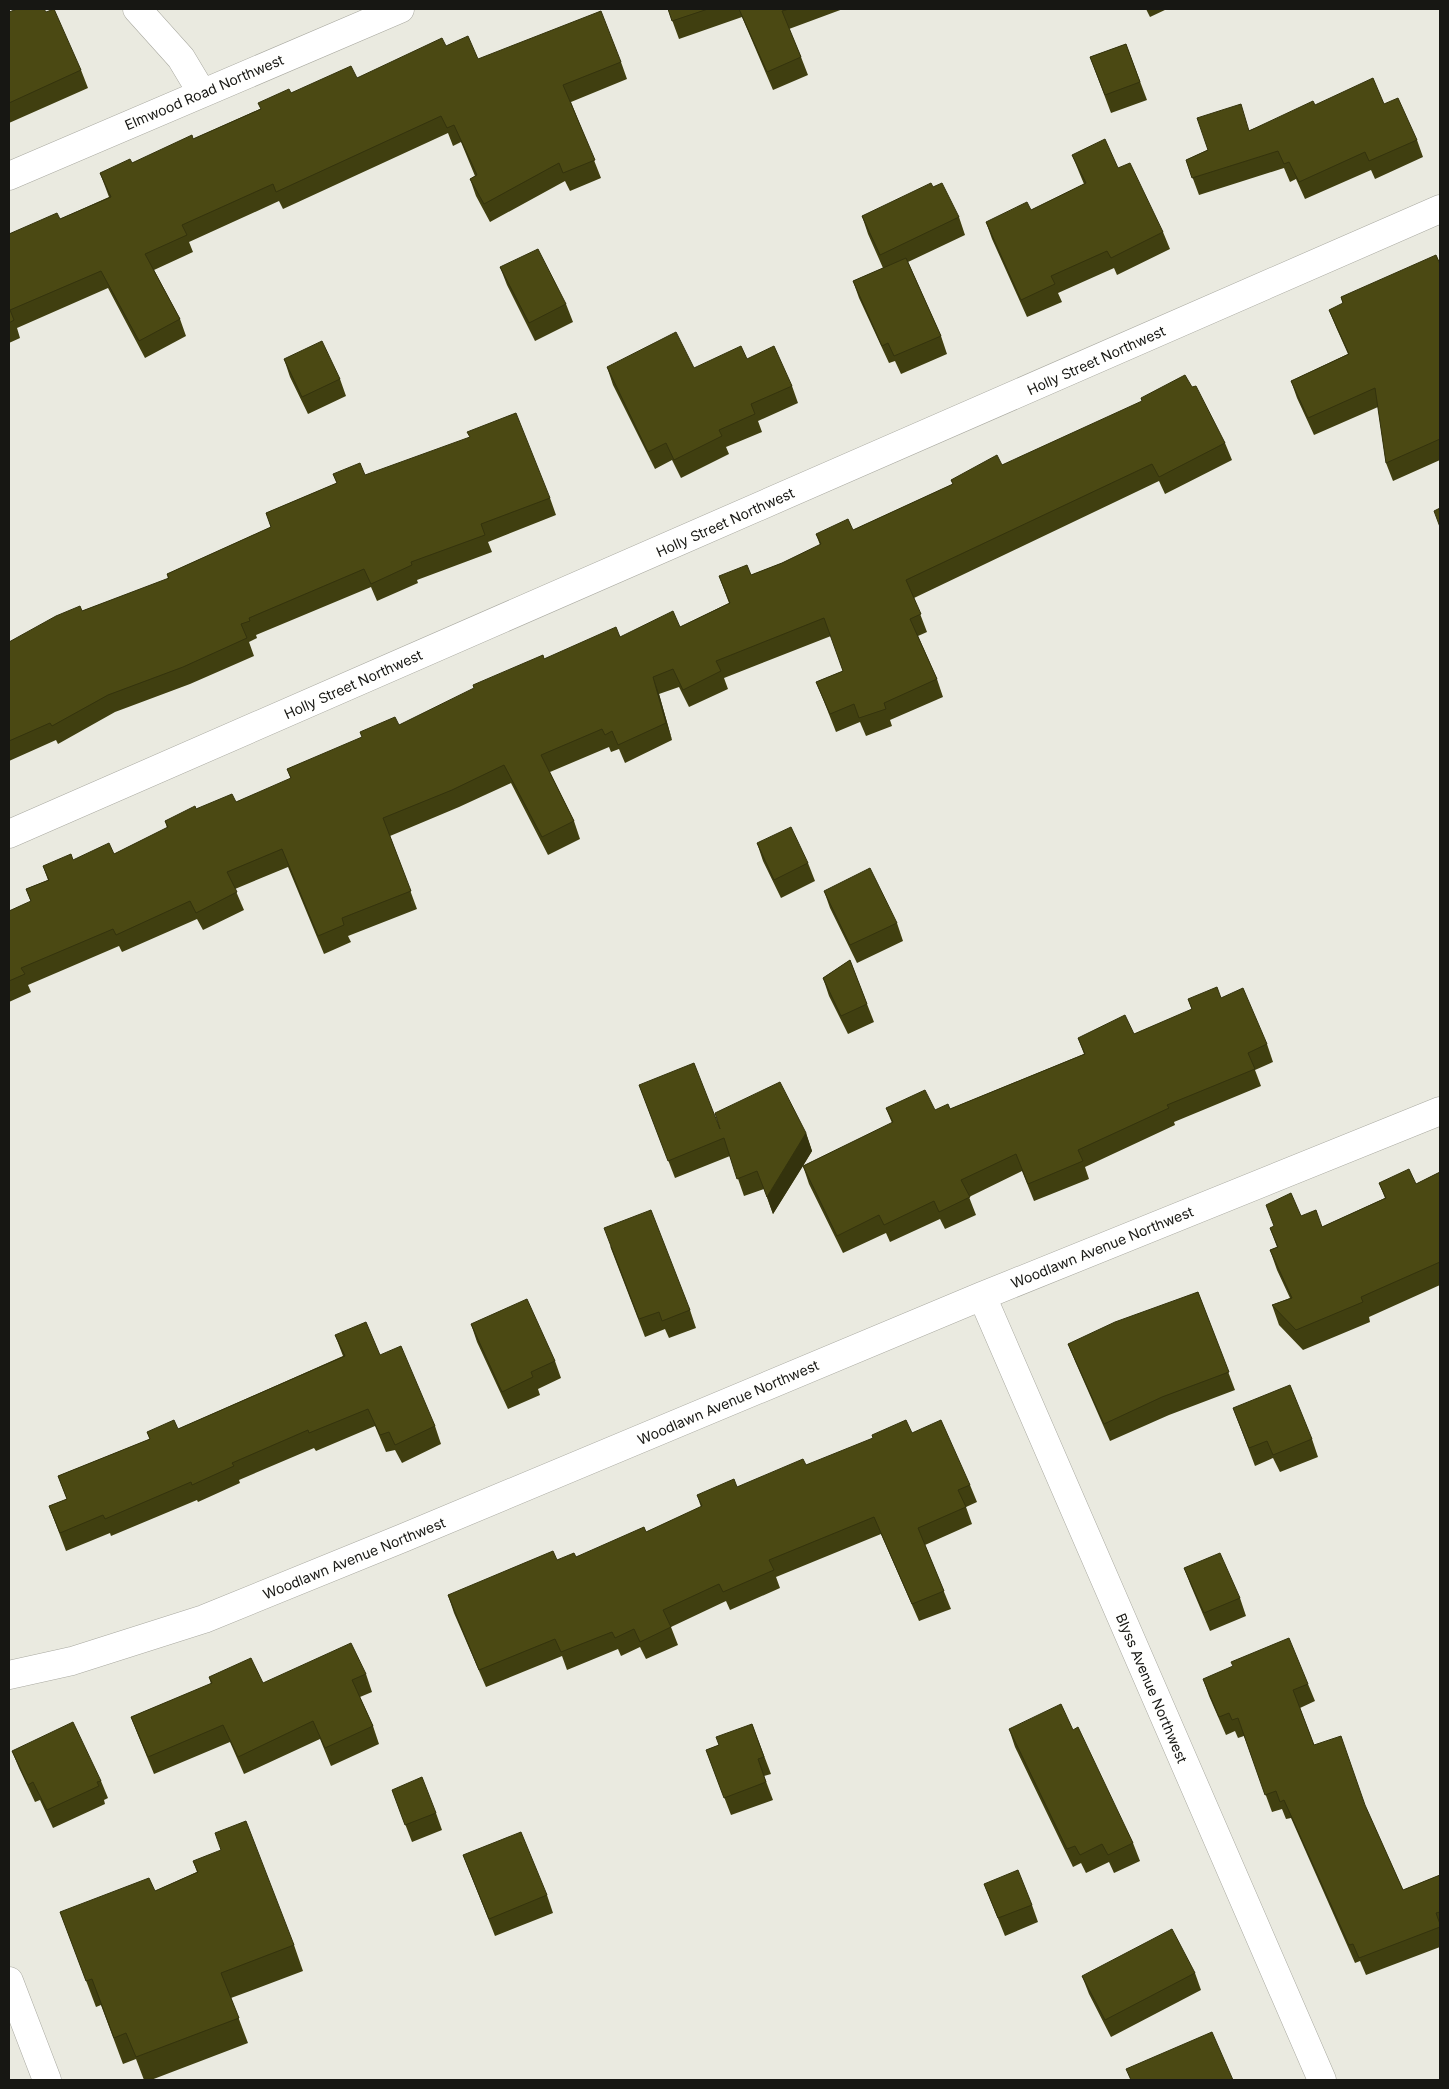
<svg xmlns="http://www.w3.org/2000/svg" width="1449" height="2089" font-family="Inter,sans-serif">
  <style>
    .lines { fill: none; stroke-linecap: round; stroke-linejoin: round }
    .minor-casing { stroke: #a9a9a0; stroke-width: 29 }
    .minor { stroke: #fff; stroke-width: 28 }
    .wall { fill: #403f10 }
    .shaded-wall { fill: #34330d }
    .building { fill: #4b4913; stroke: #34330d }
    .labels { text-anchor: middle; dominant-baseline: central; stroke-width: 5; stroke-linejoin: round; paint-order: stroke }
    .street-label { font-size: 14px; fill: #171713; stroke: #fffffe }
  </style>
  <rect width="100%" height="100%" fill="#eaeae0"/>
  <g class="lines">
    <defs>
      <path id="minor" d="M137 9 181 58 202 93
        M9 176 400 9
        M9 834 1440 209
        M982 1296 1322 2080
        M9 1675 72 1661 204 1619 403 1538 982 1296 1440 1111
        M9 1981 47 2080"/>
    </defs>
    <use href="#minor" class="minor-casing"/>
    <use href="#minor" class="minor"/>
  </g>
  <path class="wall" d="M668 9H843L789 29 801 57 808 75 773 90 742 17 679 39Z
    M1146 9H1167L1150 17Z
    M9 12H46L81 70 88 88 9 123Z
    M1126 44 1147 100 1111 113 1090 57Z
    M446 46 478 59 621 62 627 79 571 102 601 178 570 191 565 181 490 222 476 196 470 179 475 176 461 142 453 146 448 133 283 209 279 201 189 242 193 252 154 270 180 319 186 336 145 358 108 288 17 328 20 338 9 343V234L60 219 109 197 100 173 132 163 193 139 260 109 291 93 357 78Z
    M1384 104 1417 140 1423 157 1375 179 1371 170 1305 199 1296 179 1290 182 1284 168 1199 195 1186 160 1250 130 1315 105Z
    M1072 155 1118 168 1163 232 1170 249 1117 275 1114 268 1058 293 1062 302 1027 317 992 239 986 222 1031 210 1084 184 1079 172Z
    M933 187 959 217 965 235 908 262 941 336 947 354 901 374 895 361 889 363 859 298 853 281 883 268 868 234 862 216Z
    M1440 264V460L1393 481 1386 463 1378 407 1314 435 1297 398 1291 381 1348 354 1336 327 1329 310 1343 304 1341 297Z
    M500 267 566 304 573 322 535 341 507 285Z
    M284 359 340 379 346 396 308 414 290 377Z
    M747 359 792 386 798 403 758 421 762 432 726 447 729 454 681 478 672 460 655 469 613 385 607 367 694 368Z
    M1192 387 1225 443 1232 460 1165 494 1159 481 914 598 927 632 918 636 937 679 943 697 890 720 892 726 866 736 860 722 836 732 823 699 816 682 843 671 831 636 724 678 728 689 689 707 679 687 659 694 672 740 625 763 619 749 611 752 609 747 550 772 574 821 580 839 548 855 511 783 459 807 390 836 417 909 348 936 351 942 324 954 288 867 235 889 244 910 203 930 197 919 122 952 119 946 28 985 31 992 9 1002V911L31 902 26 889 48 880 43 866 73 860 114 854 167 828 165 821 196 809 236 802 291 779 287 769 399 725 544 659 620 637 680 627 729 603 719 576 751 575 782 563 820 545 816 534 853 530 953 484 951 480 1002 465Z
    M333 474 365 475 550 498 556 515 488 542 492 552 417 580 418 583 377 601 371 587 256 635 257 638 249 642 254 656 190 684 115 712 58 744 56 740 9 761V642L82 611 168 579 167 574 271 527 266 513 337 483Z
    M757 843 808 863 815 881 781 898 763 861Z
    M824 891 897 923 903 941 857 963 830 908Z
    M850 960 874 1022 848 1034 829 996 823 978Z
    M1221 998 1267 1044 1273 1062 1255 1070 1261 1086 1174 1122 1175 1125 1085 1167 1089 1179 1034 1201 1022 1171 969 1197 976 1215 945 1229 940 1219 890 1242 886 1233 843 1253 809 1184 803 1166 773 1214 764 1189 744 1196 730 1156 675 1178 639 1085 720 1129 806 1133 812 1151 803 1166 892 1123 886 1108 935 1110 950 1109 1084 1054 1078 1038 1134 1034 1192 1010 1188 999Z
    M1440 1172V1285L1369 1317 1370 1322 1303 1350 1279 1325 1272 1305 1290 1298 1277 1270 1270 1250 1277 1247 1270 1228 1301 1216 1322 1227 1385 1198 1379 1183 1416 1184Z
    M610 1246 690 1310 696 1328 669 1338 665 1329 645 1337Z
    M1198 1292 1235 1390 1169 1415 1110 1441 1075 1361 1068 1344Z
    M471 1324 555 1361 561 1378 538 1389 540 1395 508 1409 477 1342Z
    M335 1335 380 1355 435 1426 441 1444 402 1463 395 1450 386 1452 375 1426 316 1451 314 1448 239 1480 240 1483 198 1502 197 1500 111 1536 110 1533 66 1551 49 1506 67 1499 58 1476 150 1439 147 1432 178 1429 343 1356Z
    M1233 1408 1312 1439 1318 1457 1280 1472 1273 1458 1255 1466Z
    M912 1433 970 1485 977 1502 966 1507 972 1524 925 1545 951 1609 919 1621 881 1534 776 1577 780 1588 730 1610 726 1601 671 1627 678 1645 646 1659 640 1647 621 1656 618 1649 567 1670 562 1656 486 1687 454 1613 448 1595 557 1560 576 1557 646 1532 701 1507 697 1495 737 1487 806 1465Z
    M1184 1568 1240 1598 1246 1616 1210 1631 1191 1586Z
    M366 1674 372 1692 360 1697 373 1726 379 1744 331 1766 320 1739 244 1774 230 1742 154 1774 138 1735 131 1717 211 1684 209 1677 263 1683Z
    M1203 1679 1308 1684 1315 1701 1300 1708 1314 1745 1366 1808 1403 1890 1440 1875V1947L1366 1975 1360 1961 1355 1963 1291 1818 1286 1819 1282 1809 1272 1812 1244 1736 1238 1738 1235 1731 1226 1735 1209 1696Z
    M752 1724 771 1774 764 1776 773 1800 731 1815 706 1750 719 1745Z
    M1009 1729 1073 1730 1133 1843 1140 1861 1114 1873 1109 1862 1086 1873 1081 1863 1073 1867 1015 1747Z
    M12 1751 101 1781 108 1798 104 1800 105 1804 53 1828 40 1800 35 1802 19 1768Z
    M392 1790 436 1813 442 1830 412 1842Z
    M463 1855 547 1895 553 1913 495 1936Z
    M193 1861 294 1945 303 1971 231 1998 248 2043 151 2080H144L136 2059 123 2064 101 2005 96 2007 60 1912 155 1891 197 1872Z
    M984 1884 1032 1905 1038 1922 1005 1936Z
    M1195 1973 1201 1990 1111 2037 1089 1994 1082 1976Z"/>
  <path class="shaded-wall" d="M653 677 659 694 672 740 666 723Z
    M806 1133 812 1151 773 1214 767 1197Z"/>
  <path class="building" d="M17 9H44L46 12 54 9 81 70 9 103V12Z
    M668 9H708L672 21Z
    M739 9H789L782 11 801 57 767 72Z
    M601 11 621 62 563 85 595 160 563 173 559 163 484 204 470 179 477 175 454 125 447 128 441 116 276 192 273 184 182 225 187 235 145 254 180 319 139 341 101 271 10 310 14 320 9 323V234L57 213 60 219 111 197 100 173 130 159 132 163 192 135 193 139 261 109 258 103 289 89 291 93 351 66 357 78 442 38 446 46 468 36 478 59Z
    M1126 44 1140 82 1105 95 1090 57Z
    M1373 78 1384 104 1398 98 1417 140 1369 161 1365 152 1299 182 1289 162 1284 164 1278 151 1192 178 1186 160 1208 150 1197 118 1241 104 1249 131 1313 101 1315 105Z
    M1105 139 1118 168 1130 163 1163 232 1111 258 1107 251 1051 276 1055 284 1021 300 986 222 1027 202 1031 210 1086 183 1072 155Z
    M931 183 933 187 942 183 959 217 880 255 862 216Z
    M538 249 566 304 529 323 500 267Z
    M1436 255 1440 264V439L1386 463 1375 388 1308 418 1291 381 1349 354 1329 310 1343 303 1341 297Z
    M906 258 941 336 894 356 888 343 882 346 853 281Z
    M676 332 694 368 741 346 747 359 774 346 792 386 751 404 755 414 719 430 722 436 674 460 666 443 648 452 607 367Z
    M322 341 340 379 302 397 284 359Z
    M1185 375 1192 387 1196 386 1225 443 1159 477 1152 464 906 580 921 614 910 619 937 679 884 703 886 709 859 718 854 704 830 714 816 682 843 671 824 618 716 661 721 671 683 690 673 669 653 677 666 723 618 745 612 731 605 735 602 729 541 755 574 821 542 837 504 765 452 790 383 818 411 891 342 918 344 925 318 936 282 849 227 872 237 892 196 913 190 901 116 935 113 929 21 968 25 974 9 981V911L31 901 26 889 49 880 43 866 71 854 73 860 109 843 114 854 168 827 165 821 195 806 196 809 232 794 236 802 291 778 287 769 362 737 360 732 395 717 399 725 474 688 473 685 543 655 544 659 616 627 620 637 673 611 680 627 730 603 719 576 747 565 751 575 782 563 821 544 816 534 848 519 853 530 953 484 951 480 997 455 1002 465 1142 401 1141 398Z
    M516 413 550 498 481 524 485 535 411 562 412 565 371 584 364 569 249 618 250 621 241 624 247 638 183 667 108 695 52 726 50 723 9 741V642L56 616 80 606 82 611 169 578 167 574 271 527 266 513 337 483 333 474 360 463 365 475 470 437 467 432Z
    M1440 508V527L1434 511Z
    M791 827 808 863 774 880 757 843Z
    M870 868 897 923 850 945 824 891Z
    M850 960 867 1004 841 1016 823 978Z
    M1217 987 1221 998 1243 988 1267 1044 1248 1053 1255 1069 1167 1105 1169 1108 1078 1150 1083 1161 1028 1184 1016 1154 961 1180 970 1197 939 1212 934 1201 884 1225 879 1215 837 1236 803 1166 893 1122 886 1108 925 1090 935 1110 948 1104 950 1109 1085 1054 1078 1038 1125 1015 1134 1034 1192 1009 1188 999Z
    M694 1063 720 1129 715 1113 780 1082 806 1133 767 1197 757 1171 737 1179 724 1138 668 1161 639 1085Z
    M1409 1169 1416 1184 1440 1172V1262L1361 1297 1363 1302 1296 1330 1272 1305 1292 1298 1270 1250 1278 1247 1270 1228 1274 1226 1266 1205 1291 1193 1301 1216 1316 1210 1322 1227 1386 1198 1379 1183Z
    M651 1210 690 1310 662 1321 659 1312 639 1319 604 1228Z
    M1198 1292 1229 1372 1162 1397 1104 1424 1068 1344 1115 1322Z
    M527 1299 555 1361 531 1372 533 1377 502 1392 471 1324Z
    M366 1322 380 1355 401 1346 435 1426 395 1445 389 1432 380 1435 368 1409 309 1433 308 1430 232 1463 234 1466 192 1485 191 1482 105 1519 103 1515 60 1533 49 1506 67 1499 58 1476 150 1439 147 1432 174 1420 178 1429 345 1356 335 1335Z
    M1290 1385 1312 1439 1273 1455 1267 1441 1249 1448 1233 1408Z
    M906 1420 912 1433 941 1420 970 1485 958 1490 966 1507 918 1528 944 1591 912 1604 874 1517 769 1560 774 1570 723 1592 719 1584 663 1610 671 1627 640 1642 634 1629 615 1638 612 1632 561 1652 555 1639 479 1670 448 1595 553 1551 557 1560 574 1553 576 1557 644 1527 646 1532 702 1506 697 1495 734 1479 737 1487 803 1459 806 1465 873 1438 872 1435Z
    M1220 1553 1240 1598 1204 1613 1184 1568Z
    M1289 1638 1308 1684 1293 1690 1314 1745 1341 1736 1365 1805 1403 1890 1440 1875V1912L1436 1913 1440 1924V1927L1359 1958 1353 1944 1349 1945 1284 1800 1280 1802 1276 1791 1265 1795 1238 1718 1232 1720 1229 1713 1219 1717 1203 1679 1233 1666 1231 1662Z
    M351 1643 366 1674 352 1680 373 1726 325 1748 313 1721 238 1757 223 1725 148 1757 131 1717 212 1683 209 1677 251 1658 263 1683Z
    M1061 1704 1073 1730 1078 1727 1133 1843 1108 1855 1102 1844 1080 1855 1075 1846 1067 1849 1009 1729Z
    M73 1722 101 1781 97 1782 99 1786 47 1810 33 1782 28 1785 12 1751Z
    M752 1724 764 1757 758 1759 766 1782 724 1798 706 1750 719 1745 716 1737Z
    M422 1777 436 1813 405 1825 392 1790Z
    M246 1821 294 1945 221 1973 239 2018 136 2057 126 2033 114 2038 92 1979 86 1981 60 1912 149 1878 155 1891 198 1872 193 1861 221 1850 215 1833Z
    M521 1832 547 1895 489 1919 463 1855Z
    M1018 1870 1032 1905 998 1918 984 1884Z
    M1172 1929 1195 1973 1105 2020 1082 1976Z
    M1212 2032 1233 2080H1131L1126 2069Z"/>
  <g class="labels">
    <g class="street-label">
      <text transform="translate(204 92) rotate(-23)">Elmwood Road Northwest</text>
      <text transform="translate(1096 360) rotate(-24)">Holly Street Northwest</text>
      <text transform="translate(725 522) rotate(-24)">Holly Street Northwest</text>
      <text transform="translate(353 684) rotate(-24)">Holly Street Northwest</text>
      <text transform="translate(1102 1247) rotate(-22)">Woodlawn Avenue Northwest</text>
      <text transform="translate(728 1402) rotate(-23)">Woodlawn Avenue Northwest</text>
      <text transform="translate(354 1558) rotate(-22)">Woodlawn Avenue Northwest</text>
      <text transform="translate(1152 1688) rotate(67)">Blyss Avenue Northwest</text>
    </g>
  </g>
  <rect width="1449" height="2089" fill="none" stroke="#171713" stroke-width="20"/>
</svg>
